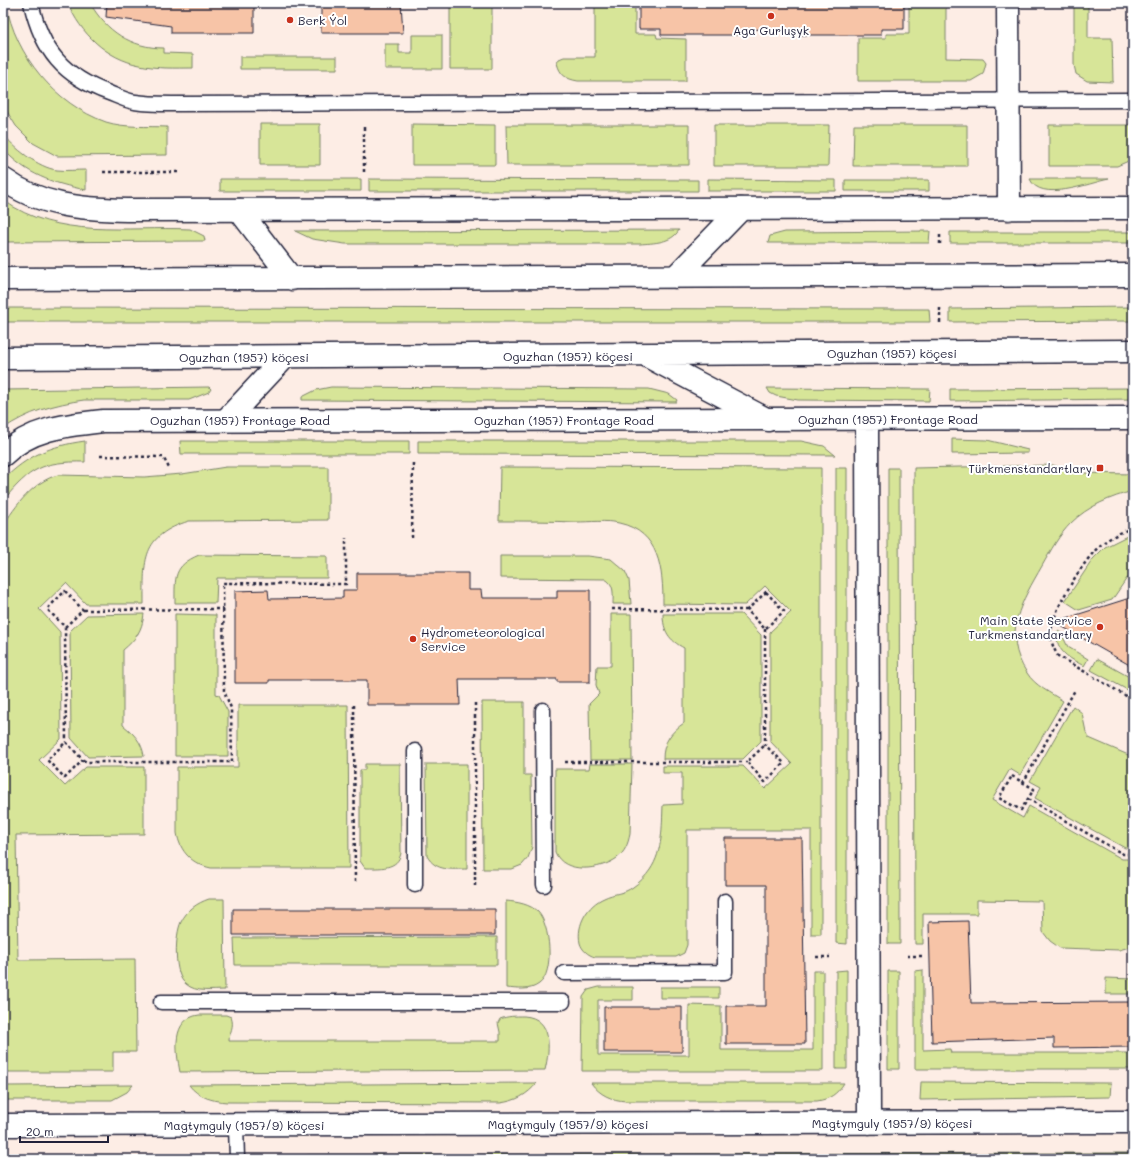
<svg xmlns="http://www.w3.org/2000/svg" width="1136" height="1162" viewBox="0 0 1136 1162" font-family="Mali,sans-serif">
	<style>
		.green { fill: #d7e598; stroke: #7c846a }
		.building { fill: #f7c4a7; stroke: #22223b }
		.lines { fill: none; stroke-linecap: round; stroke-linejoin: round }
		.lane-casing { stroke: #22223b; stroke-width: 17 }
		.street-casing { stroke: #22223b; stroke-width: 25 }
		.secondary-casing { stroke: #22223b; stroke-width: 25 }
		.path { stroke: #22223b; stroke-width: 2.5; stroke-dasharray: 3 3; stroke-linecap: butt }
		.lane { stroke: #fff; stroke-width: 14 }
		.street { stroke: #fff; stroke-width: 22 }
		.secondary { stroke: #fff; stroke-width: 22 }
		.poi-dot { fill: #c8321e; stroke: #fff; stroke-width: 1.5 }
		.labels { text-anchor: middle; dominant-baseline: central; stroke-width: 4; stroke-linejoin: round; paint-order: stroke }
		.poi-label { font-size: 12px; fill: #22223b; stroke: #fff; text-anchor: start }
		.street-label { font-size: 12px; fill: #22223b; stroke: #fff }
	</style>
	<rect width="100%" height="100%" fill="#fdede5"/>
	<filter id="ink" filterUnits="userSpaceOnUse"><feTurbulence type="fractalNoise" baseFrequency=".025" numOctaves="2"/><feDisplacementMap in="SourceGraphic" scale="8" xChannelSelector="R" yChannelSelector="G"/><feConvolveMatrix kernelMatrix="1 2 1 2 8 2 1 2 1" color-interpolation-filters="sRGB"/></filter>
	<g filter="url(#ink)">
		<path class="green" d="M 3,3 L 6,3 C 15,55 55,104 106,122 C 125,128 148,126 167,127 L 167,155 L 57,156 L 33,143 L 16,126 L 3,105 Z
			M 68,3 L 90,3 C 106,31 131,48 164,48 L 164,53 L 193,54 L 193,68 C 175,68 157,69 140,65 C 107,59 80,33 68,3 Z
			M 450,3 L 492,3 L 492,69 L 450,69 Z
			M 595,3 L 635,3 L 635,34 L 656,34 L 657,38 L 686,39 L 686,81 L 578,81 C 566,79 560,75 557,63 L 559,59 L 564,57 L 595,57 Z
			M 909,3 L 946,3 L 946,58 L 983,59 L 986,63 L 983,74 L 971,81 L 858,81 L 858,38 L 886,38 L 886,34 L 909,34 Z
			M 1074,3 L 1088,3 L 1088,38 L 1112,38 L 1113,82 L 1087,81 L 1076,74 L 1074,65 Z
			M 412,35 L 442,35 L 442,69 L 385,69 L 385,44 L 399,44 L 399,53 L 412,53 Z
			M 240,57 L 337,57 L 337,69 L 240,69 Z
			M 260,124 L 320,124 L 320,165 L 260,165 Z
			M 412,124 L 495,125 L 495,165 L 412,165 Z
			M 506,125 L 689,125 L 689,165 L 507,165 Z
			M 714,125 L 829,125 L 828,166 L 714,166 Z
			M 854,125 L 967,125 L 967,166 L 853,166 Z
			M 1049,125 L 1133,125 L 1133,159 L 1117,166 L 1049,166 Z
			M 3,133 C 12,147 39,168 57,170 C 66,171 76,170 86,170 L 86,190 C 52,183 27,175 3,149 Z
			M 220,179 L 361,179 L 361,191 L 220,191 Z
			M 369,179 L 698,180 L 698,191 L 369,191 Z
			M 708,179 L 836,180 L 836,191 L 708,191 Z
			M 1030,179 L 1109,179 C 1089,183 1040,203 1030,179 Z
			M 845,180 L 929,180 L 929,191 L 845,191 Z
			M 3,200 C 58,240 126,226 190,229 L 204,236 L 205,241 L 3,242 Z
			M 679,230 C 672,243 653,243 640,244 L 345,244 L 312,239 L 295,231 Z
			M 930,231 L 929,243 L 768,243 L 770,236 L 785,232 Z
			M 950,232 L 1133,232 L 1133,243 L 950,243 Z
			M 1133,307 L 1133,321 L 950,322 L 950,309 Z
			M 3,308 L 929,309 L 930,322 L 3,322 Z
			M 209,387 L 211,389 L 209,392 L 189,400 L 84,400 C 55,404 27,412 3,429 L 3,390 Z
			M 331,387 L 649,389 L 669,394 L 677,400 L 676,402 L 302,400 L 302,397 L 316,390 Z
			M 767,388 L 930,389 L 929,401 L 798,400 L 776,396 L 770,393 Z
			M 1133,388 L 1133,399 L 950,401 L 950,389 Z
			M 952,439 L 987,440 L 1028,450 L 1028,453 L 952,454 Z
			M 85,441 L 85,462 C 43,461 30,468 3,501 L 3,480 C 28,455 50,446 85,441 Z
			M 180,441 L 409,441 L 409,454 L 181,454 Z
			M 418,441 L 801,441 L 824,446 L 835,455 L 418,454 Z
			M 1053,465 L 1076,473 L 1133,474 L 1133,491 C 1111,497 1088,506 1071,523 C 1059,535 1051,550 1042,566 C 1022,601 1001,634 1027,673 C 1035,686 1051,693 1063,701 L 1020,775 L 1010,769 L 992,800 L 1023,818 L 1029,806 L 1122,859 L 1133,859 L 1133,946 L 1119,950 L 1060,948 L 1050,941 L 1043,932 L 1042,901 L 977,900 L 977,914 L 923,914 L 923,944 L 915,944 L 914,468 Z
			M 226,467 L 328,467 L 328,520 L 189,521 C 141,536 144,560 144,604 L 86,604 L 66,583 L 39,609 L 60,632 L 61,739 L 39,760 L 65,786 L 86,767 L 144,767 L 144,834 L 16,835 L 18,960 L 135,959 L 136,1052 L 113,1052 L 113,1072 L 3,1072 L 3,526 C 15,506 34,481 58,475 L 144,477 L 182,474 Z
			M 500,467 L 821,468 L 821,934 L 811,934 L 811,830 L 687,830 L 687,945 L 684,953 L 676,957 L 595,957 C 588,955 582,950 580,943 C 576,924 588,905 604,898 C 614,893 624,894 633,887 C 639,883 646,876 650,870 C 663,851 662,826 663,805 L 682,804 L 682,773 L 663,773 L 663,766 L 743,766 L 765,789 L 792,764 L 770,741 L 770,632 L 791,612 L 765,586 L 745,605 L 663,604 C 663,570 660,532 619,523 C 606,520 590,522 576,522 C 551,521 525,521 499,521 Z
			M 836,468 L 847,468 L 847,944 L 836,943 Z
			M 888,468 L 899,468 L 900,944 L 888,944 Z
			M 1133,533 L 1133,581 L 1127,578 L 1112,600 L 1079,610 L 1065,601 L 1093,559 L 1105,547 Z
			M 199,555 L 327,556 L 327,578 L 217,578 L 216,603 L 175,603 C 175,577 173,566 199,555 Z
			M 500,556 L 588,556 L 611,559 L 625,571 L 629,580 L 631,604 L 613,604 C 613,595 615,584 605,579 L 500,578 Z
			M 144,614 C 142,631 136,639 123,650 L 123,725 C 134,734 142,742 144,756 L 88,757 L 71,738 L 70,631 L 87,615 Z
			M 175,614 L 216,615 L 216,694 L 219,695 L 228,712 L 228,756 L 175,756 Z
			M 611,614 L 631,614 L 632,760 L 590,760 L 589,704 L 599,694 L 596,685 L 597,666 L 611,666 Z
			M 663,614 L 741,614 L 761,635 L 761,741 L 743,759 L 663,759 C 663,742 671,732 684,723 L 684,648 C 669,640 663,631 663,614 Z
			M 1058,631 L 1061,633 L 1068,647 L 1088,659 L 1084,666 C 1071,659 1060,654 1057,640 C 1056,636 1056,634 1058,631 Z
			M 1097,659 L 1133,679 L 1133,693 L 1091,670 Z
			M 482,702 L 524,702 L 524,775 L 531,775 L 532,847 L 528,858 L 522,865 L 512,869 L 483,869 Z
			M 238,705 L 348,705 L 349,868 L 211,868 C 192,864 180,852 177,833 L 177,767 L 238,767 Z
			M 1073,706 L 1082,713 L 1086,732 L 1089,738 L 1133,757 L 1133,848 L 1125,848 L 1035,798 L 1041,787 L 1030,781 Z
			M 365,764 L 400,764 L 401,853 C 398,870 379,868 365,868 L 360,861 L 360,770 L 365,770 Z
			M 426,764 L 467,764 L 467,869 C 452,869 436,872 427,856 Z
			M 590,764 L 632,764 L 630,834 C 628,844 625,852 617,858 C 601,870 564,875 555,852 L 555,769 L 589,769 Z
			M 209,899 L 224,899 L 225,990 C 212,990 196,993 186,984 C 173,975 175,935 181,922 C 187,910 197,903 209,899 Z
			M 506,901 C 517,902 530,904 538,912 C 550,924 555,973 539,984 C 530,991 518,989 506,988 Z
			M 497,937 L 497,965 L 235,965 L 234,938 Z
			M 847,970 L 847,1069 L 836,1069 L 836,971 Z
			M 923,970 L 923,1050 L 950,1049 L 951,1053 L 1133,1053 L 1133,1069 L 915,1069 L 915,971 Z
			M 813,971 L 823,971 L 823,1071 L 582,1071 L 583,997 L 588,990 L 599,987 L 633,987 L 633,1000 L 598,1000 L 598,1055 L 689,1055 L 689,1005 L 721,1006 L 721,1050 L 813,1050 Z
			M 888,971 L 899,971 L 899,1069 L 888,1069 Z
			M 1106,978 L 1133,979 L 1133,994 L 1106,994 Z
			M 660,987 L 719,987 L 719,998 L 660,998 Z
			M 199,1015 L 226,1015 L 231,1017 C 235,1027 229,1032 229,1041 L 500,1041 L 500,1032 L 498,1023 L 500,1019 C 508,1016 515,1016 524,1016 C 553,1018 550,1049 545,1070 L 180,1072 C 176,1051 171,1019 199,1015 Z
			M 921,1082 L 1111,1083 L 1110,1097 L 920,1100 Z
			M 537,1083 C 527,1095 516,1101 500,1103 L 227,1102 C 212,1101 198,1097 189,1085 Z
			M 591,1083 L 844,1083 C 837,1094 830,1099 817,1101 L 626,1101 C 611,1100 600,1095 591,1083 Z
			M 3,1085 L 7,1086 L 133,1085 L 127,1092 L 112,1100 L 3,1100 Z
			M 1133,1153 L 1133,1159 L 286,1159 L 309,1155 Z
			M 3,1158 L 6,1158 L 194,1159 L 3,1159 Z"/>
		<path class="building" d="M 107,3 L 254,3 L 254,33 L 171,33 L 171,26 L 106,17 Z
			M 321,3 L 401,3 L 403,33 L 321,33 Z
			M 639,3 L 904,3 L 904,29 L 881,29 L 881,35 L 799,35 L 799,30 L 743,29 L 743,35 L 661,35 L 661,29 L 639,29 Z
			M 357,573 L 468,573 L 468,590 L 481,590 L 482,598 L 557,598 L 557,590 L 590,590 L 590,682 L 557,682 L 557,679 L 459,679 L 460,705 L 367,705 L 367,680 L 269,680 L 269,683 L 235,683 L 235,591 L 268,590 L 269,599 L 343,598 L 343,590 L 357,590 Z
			M 1133,597 L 1133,667 L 1054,622 Z
			M 725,838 L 802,838 L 805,1044 L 726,1044 L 726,1006 L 766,1006 L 766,885 L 725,885 Z
			M 233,909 L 495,909 L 495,935 L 233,935 Z
			M 968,921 L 971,1003 L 1131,1002 L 1132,1047 L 1054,1048 L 1054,1038 L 932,1042 L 929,922 Z
			M 604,1007 L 682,1007 L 682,1052 L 604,1052 Z"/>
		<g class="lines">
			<g class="lane-casing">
				<path id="lane" d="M 31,3 C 42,51 63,76 109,93 C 117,96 127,101 135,102 C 147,104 160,104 172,104 L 1133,100
					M 543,710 L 544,885
					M 415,751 L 415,885
					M 564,973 L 725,972 L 725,901
					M 161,1002 L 563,1002
					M 236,1125 L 237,1159"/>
			</g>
			<g class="street-casing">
				<path id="street" d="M 1008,3 L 1009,209
					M 3,179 C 40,206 82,209 127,210 L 1133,208
					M 867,420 L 869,1123
					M 3,455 C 31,428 67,425 103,421 L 1133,418
					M 3,1125 L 1133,1122"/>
			</g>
			<g class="secondary-casing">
				<path id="secondary" d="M 239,210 L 292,279
					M 675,277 L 741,209
					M 3,279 L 1133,275
					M 649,357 L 768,420
					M 3,358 L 1133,351
					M 226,420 L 285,357"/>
			</g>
			<path class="path" d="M 103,172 L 179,172
				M 364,172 L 364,125
				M 940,235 L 940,244
				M 940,308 L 940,326
				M 100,456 L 163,457 L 169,468
				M 1133,528 C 1123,531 1111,537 1103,543 C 1085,557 1050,613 1051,635 C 1051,643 1054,649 1058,656 L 1133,700
				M 412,538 L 413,461
				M 766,592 L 784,611 L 765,629 L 747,610 Z
				M 612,609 L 747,610
				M 83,610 L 224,609
				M 65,627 L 83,610 L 65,591 L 47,609 L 65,627 L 66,742
				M 765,629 L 765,745 L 784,763 L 765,782 L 747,762 L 765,745
				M 475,703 L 475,886
				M 354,705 L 355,885
				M 66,742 L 83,760 L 65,778 L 47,760 Z
				M 83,760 L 87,762 L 232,762 L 231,708 L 224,691 L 223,583 L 346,584 L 346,538
				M 565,762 L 747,762
				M 1012,776 L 1034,789 L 1021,810 L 999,798 Z
				M 1023,783 L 1075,690
				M 1028,799 L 1123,854 L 1133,854
				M 907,956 L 922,956
				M 816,957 L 830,957"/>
			<use href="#lane" class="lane"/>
			<use href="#street" class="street"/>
			<use href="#secondary" class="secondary"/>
		</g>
	</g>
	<g class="poi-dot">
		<circle cx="771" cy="16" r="4"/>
		<circle cx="290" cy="20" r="4"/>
		<rect x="1096" y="464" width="8" height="8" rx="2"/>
		<circle cx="1100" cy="627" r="4"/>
		<circle cx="413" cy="639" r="4"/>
	</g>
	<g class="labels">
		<g class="poi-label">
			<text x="298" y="20">Berk Ýol</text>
			<text x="771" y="30" text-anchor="middle">Aga Gurluşyk</text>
			<text x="1092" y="468" text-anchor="end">Türkmenstandartlary</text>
			<text x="1092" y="620" text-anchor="end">Main State Service<tspan x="1092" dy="14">Turkmenstandartlary</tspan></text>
			<text x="421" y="632">Hydrometeorological<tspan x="421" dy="14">Service</tspan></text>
		</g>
		<g class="street-label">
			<text x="892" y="353">Oguzhan (1957) köçesi</text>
			<text x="568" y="356">Oguzhan (1957) köçesi</text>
			<text x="244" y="357">Oguzhan (1957) köçesi</text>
			<text x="888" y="419">Oguzhan (1957) Frontage Road</text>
			<text x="240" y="420">Oguzhan (1957) Frontage Road</text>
			<text x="564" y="420">Oguzhan (1957) Frontage Road</text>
			<text x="892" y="1123">Magtymguly (1957/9) köçesi</text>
			<text x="568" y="1124">Magtymguly (1957/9) köçesi</text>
			<text x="244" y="1125">Magtymguly (1957/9) köçesi</text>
		</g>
	</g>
	<rect width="1136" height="1162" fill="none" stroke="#fff" stroke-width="16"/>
	<rect x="8" y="8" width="1120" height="1146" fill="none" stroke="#22223b" stroke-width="1.5" filter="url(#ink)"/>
	<path d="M20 1136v6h88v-6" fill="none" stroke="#22223b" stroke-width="2"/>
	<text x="26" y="1136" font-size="12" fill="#22223b" stroke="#ffffff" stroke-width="3" paint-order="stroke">20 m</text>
</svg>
